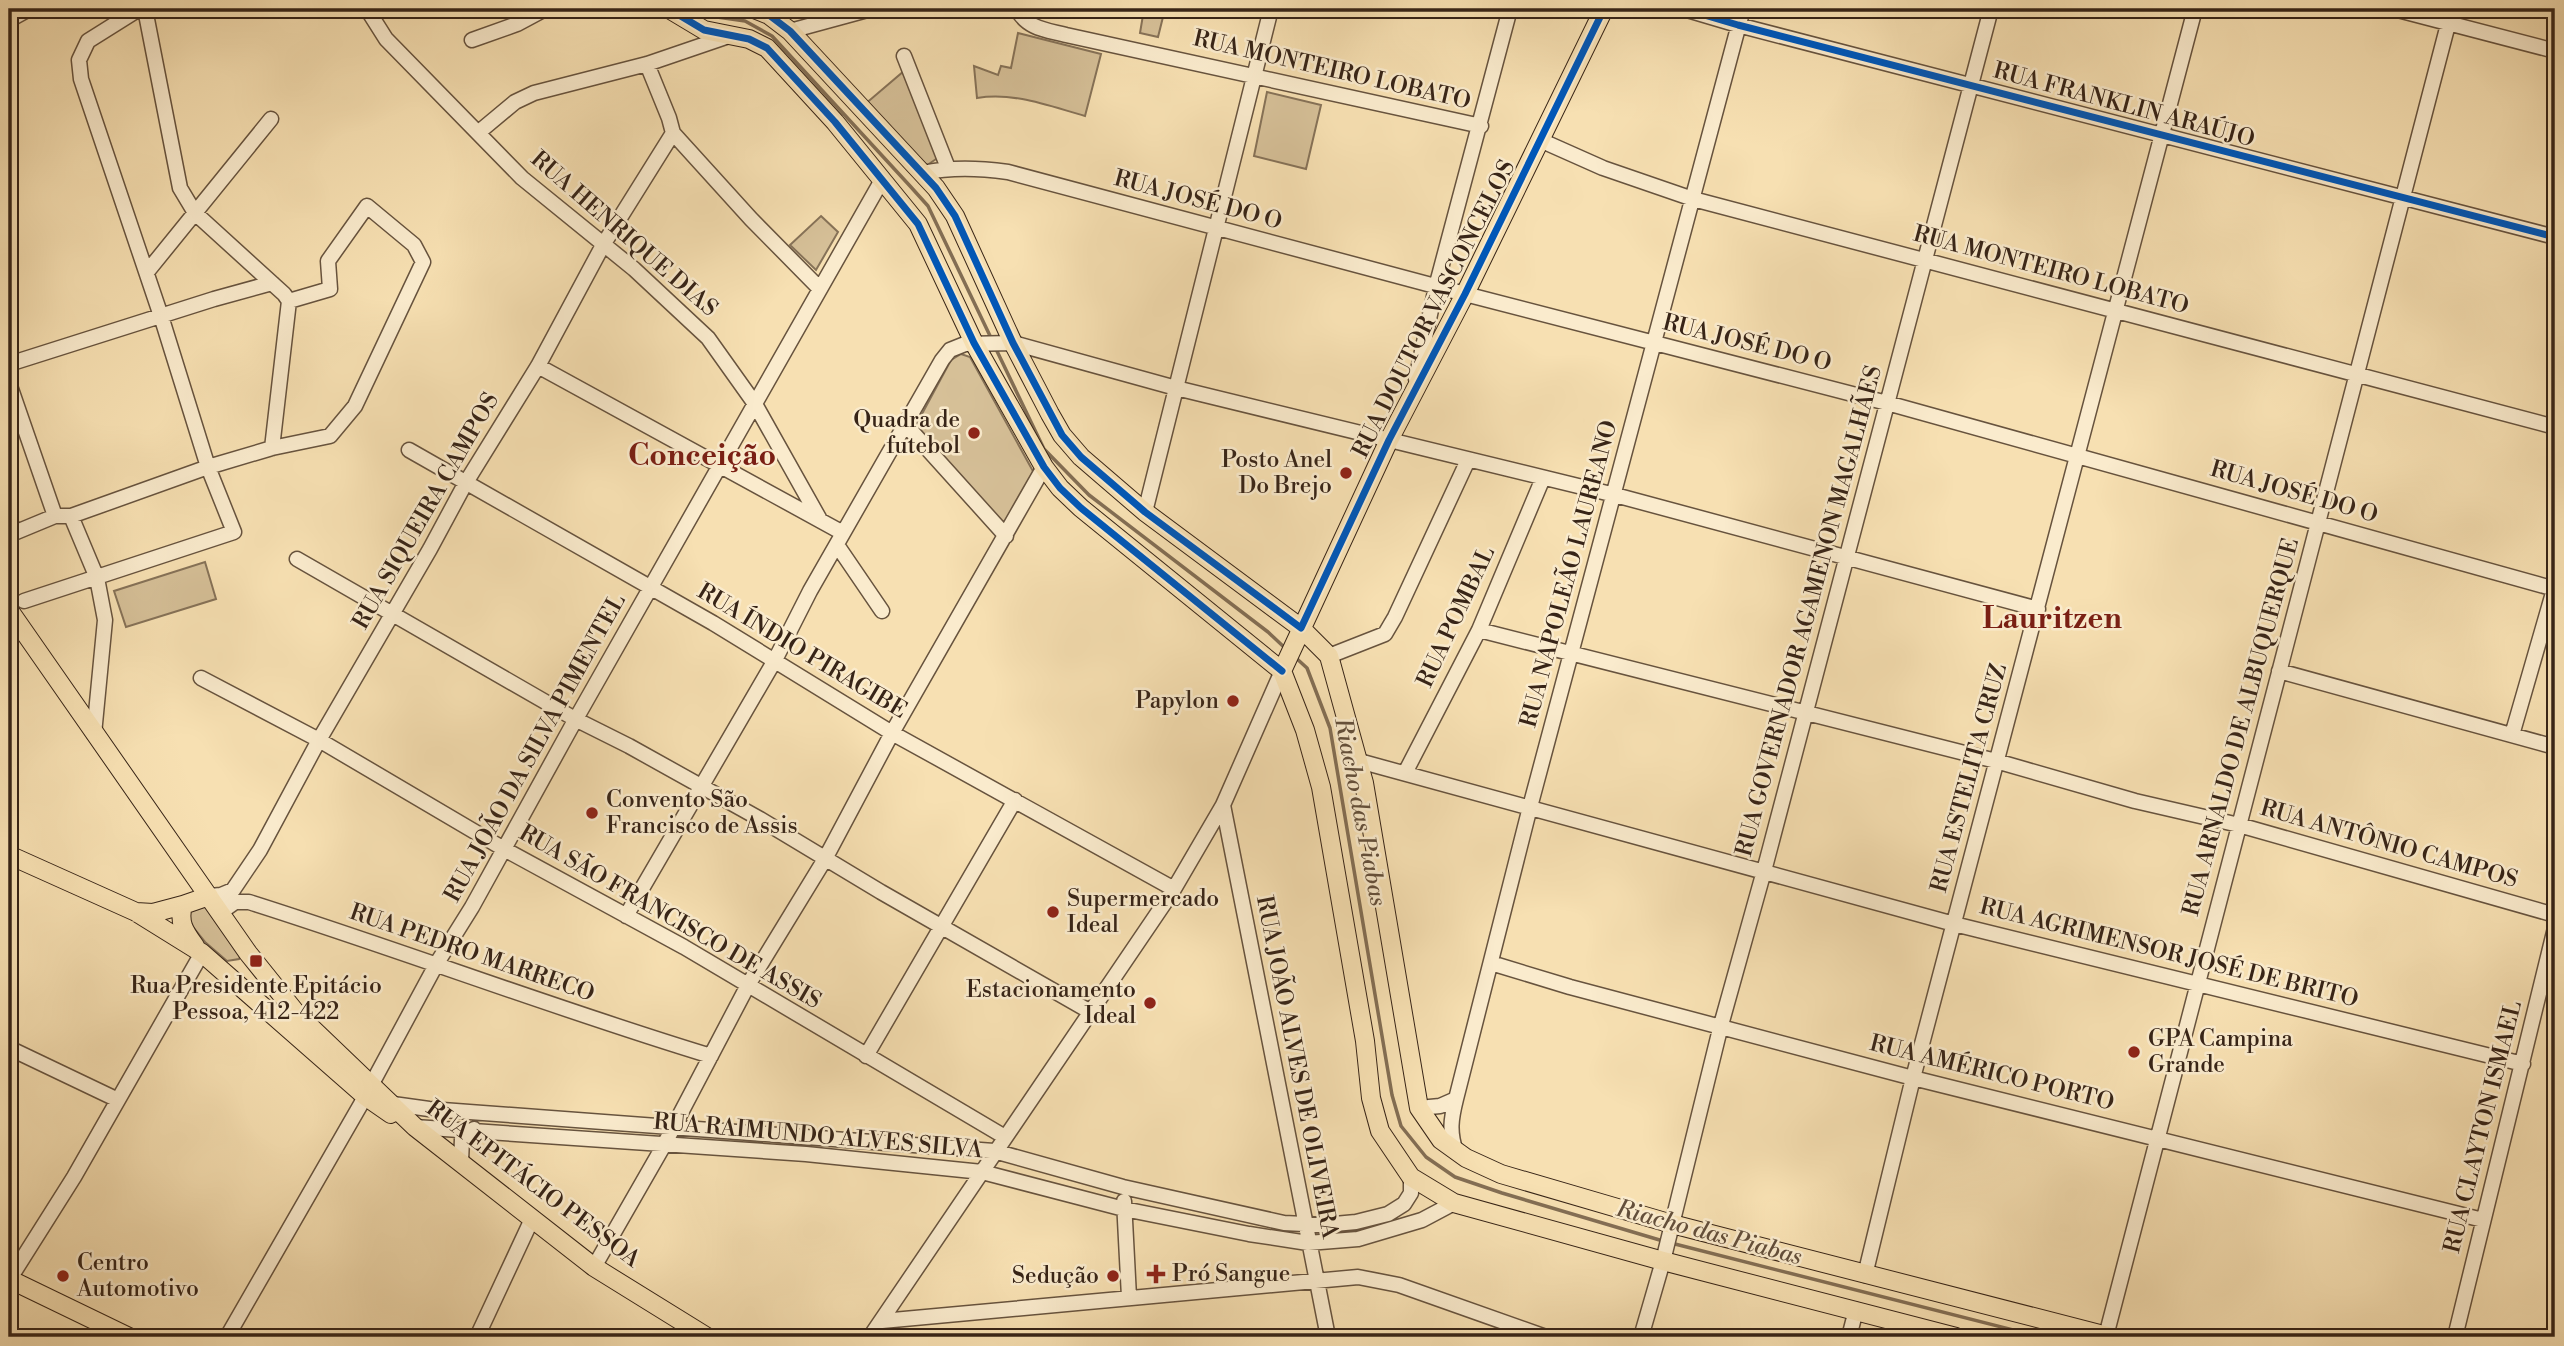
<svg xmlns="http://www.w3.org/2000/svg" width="2564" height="1346" viewBox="0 0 2564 1346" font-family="'Libre Bodoni',serif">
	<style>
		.green { fill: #d6c098; stroke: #867258; stroke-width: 2 }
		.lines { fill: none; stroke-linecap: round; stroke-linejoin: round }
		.stream { stroke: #836e54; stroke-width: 3.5 }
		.minor-casing { stroke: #67533e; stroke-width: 17 }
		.major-casing { stroke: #372417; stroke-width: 20 }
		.minor { stroke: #faebcd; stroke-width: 14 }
		.major { stroke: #f7e0b2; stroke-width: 18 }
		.cycleway-casing { stroke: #faebcd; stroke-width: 11 }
		.cycleway { stroke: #0057b8; stroke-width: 7 }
		.poi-dot { fill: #8f2418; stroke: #faebcd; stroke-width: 2.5 }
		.labels { text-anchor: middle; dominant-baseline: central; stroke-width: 5; stroke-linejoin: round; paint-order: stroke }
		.street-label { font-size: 23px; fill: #372417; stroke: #faebcd }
		.poi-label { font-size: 23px; fill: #372417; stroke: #faebcd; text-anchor: end }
		.water-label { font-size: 24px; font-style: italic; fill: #634f3b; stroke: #faebcd }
		.district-label { font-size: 30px; font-weight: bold; fill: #7a1f14; stroke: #faebcd }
	</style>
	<rect width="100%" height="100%" fill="#f7e0b2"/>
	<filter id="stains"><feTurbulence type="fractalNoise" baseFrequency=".00286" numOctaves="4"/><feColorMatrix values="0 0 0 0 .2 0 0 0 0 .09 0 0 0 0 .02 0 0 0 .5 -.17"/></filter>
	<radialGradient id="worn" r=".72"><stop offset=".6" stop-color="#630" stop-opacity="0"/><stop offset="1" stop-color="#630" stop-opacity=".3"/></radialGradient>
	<path class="green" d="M 1144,9 L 1165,9 L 1158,37 L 1140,33 Z
		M 1018,33 L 1101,54 L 1085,116 C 1049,106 1015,92 977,98 L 974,66 L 998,75 L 1001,66 L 1011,68 Z
		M 904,71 L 939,157 L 923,168 L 864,105 Z
		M 1267,92 L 1321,105 L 1306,169 L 1254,156 Z
		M 821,216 L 838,232 L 816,270 L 790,245 Z
		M 961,354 L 970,357 L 1034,473 L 1004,525 L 916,425 L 951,360 Z
		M 205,562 L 216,599 L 126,627 L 114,591 Z
		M 202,905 L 210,909 L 241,954 L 239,959 L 227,961 L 205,942 L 188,921 L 188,910 Z"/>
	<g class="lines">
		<path class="stream" d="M 690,9 L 717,17 L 745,21 L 772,36 L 910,186 L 928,206 L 992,340
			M 995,347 L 1044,449 L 1089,495 L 1268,632 L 1285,648
			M 1296,658 L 1307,668 L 1330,728 L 1392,1095 L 1401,1126 L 1426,1157 L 1455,1177 L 1502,1193 L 1663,1241
			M 1671,1243 L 2041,1337"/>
		<g class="minor-casing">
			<path id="minor" d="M 145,9 L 180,188 L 195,213 L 284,294 L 289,301 L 272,448
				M 367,9 L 386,39 L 522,178 L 634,269 L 708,338 L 755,404 L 819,518
				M 1017,9 C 1027,29 1047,30 1066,35 L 1481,126
				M 1684,9 L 1738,25 L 2555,237
				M 2394,9 L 2555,51
				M 9,20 L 29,9
				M 790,31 L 871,9
				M 472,40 L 517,24 L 545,9
				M 904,56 L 948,168
				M 647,64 L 669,118 L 673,133 L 751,219 L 820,289
				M 479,132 L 515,102 L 534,93 L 647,64 L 729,36
				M 1540,140 L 1603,168 L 1693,199 L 2555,427
				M 922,173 C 952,167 978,168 1008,172 L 1465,294 L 1887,403 L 2555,589
				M 147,272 L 271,119
				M 9,364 L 214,299 L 272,283
				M 538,366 L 843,533
				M 1416,379 L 1436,287 L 1510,9
				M 9,383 L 55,516
				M 905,424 L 1006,536
				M 409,450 L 713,623 L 892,733 L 1174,889
				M 1145,512 L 1271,9
				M 71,516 L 97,578 L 105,620 L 94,734
				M 9,517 L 14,533 L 55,516 L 71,516 L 208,467 L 272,448 L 330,436 L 355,406 L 423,262 L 414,245 L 367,206 L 328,261 L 330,289 L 289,301
				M 837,545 L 882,611
				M 297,559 L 575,719 L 629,746 L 760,819 L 881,892 L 1089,1011
				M 24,601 L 234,532 L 208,467 L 161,316 L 81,79 L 79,60 L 88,41 L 139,9
				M 1479,630 L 1996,761 L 2135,801 L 2239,825 L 2555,915
				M 1329,656 L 1385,634 L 1395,617 L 1468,460
				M 2279,671 L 2555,747
				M 201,678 L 319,740 L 504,849 L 684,947 L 1005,1137
				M 2512,735 L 2555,586
				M 1359,761 L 1954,924 L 2523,1064
				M 1405,773 L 1479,630 L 1543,478
				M 1223,805 L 1328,1337
				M 209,896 L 221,895 L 233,890 L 260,850 L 319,740 L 430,549 L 465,484 L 538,366 L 603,245 L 673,133
				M 221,912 L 235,902 L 249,902 C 404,951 556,1009 711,1056
				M 626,916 L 775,660 L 810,591 L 942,360 L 950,350 L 965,344 L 1013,343 L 1176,388 L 1615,495 L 2038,609
				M 1491,963 L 1570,987 L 1913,1078 L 2483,1220
				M 9,1048 L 118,1100
				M 866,1056 L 1015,800
				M 393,1104 L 429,1109 L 994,1151 L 1123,1187 L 1284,1223 L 1324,1225 L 1356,1222 L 1388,1214 L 1404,1204 L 1411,1193 L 1411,1177
				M 1419,1108 L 1440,1106 L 1456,1099
				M 415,1127 L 806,1154 L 982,1172 L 1124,1209 L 1249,1234 L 1308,1243 L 1358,1239 L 1422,1220 L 1454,1203
				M 1456,1152 C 1449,1132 1451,1119 1456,1099 L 1530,807 L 1743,9
				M 461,1161 L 462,1139 L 474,1129
				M 1124,1201 L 1129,1297
				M 594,1267 L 664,1145 L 748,985 L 825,859 L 892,733 L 1044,467
				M 1865,1275 L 1913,1078 L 2195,9
				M 9,1280 L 74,1177 L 202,953
				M 882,1321 L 1358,1277 L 1399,1285 L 1546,1337
				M 2106,1336 L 2452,9
				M 227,1337 L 361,1104 L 437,963 L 472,907 L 573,724 L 882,180
				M 477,1337 L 532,1219
				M 870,1337 L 1174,889 L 1223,805 L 1282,671
				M 1641,1337 L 1663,1261 L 1721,1025 L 1764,871 L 1991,9
				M 1849,1337 L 1856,1310
				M 2455,1337 L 2555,928"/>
		</g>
		<g class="major-casing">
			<path id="major" d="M 669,9 L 704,30 L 749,39 L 767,48 L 835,122 L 918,224 L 974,343 L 1044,467 L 1060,488 L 1081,508 L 1282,671 L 1305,730 L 1321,787 L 1365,1041 L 1371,1098 L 1380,1131 L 1411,1177 L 1454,1203 L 1663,1261 L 1956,1337
				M 754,9 L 769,15 L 790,31 L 936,188 L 955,216 L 1013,343 L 1050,414 L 1062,435 L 1081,457 L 1145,512 L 1301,628 L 1329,656 L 1364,783 L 1419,1108 L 1441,1140 L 1466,1158 L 1501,1174 L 1672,1224 L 2111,1337
				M 9,610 L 248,953 L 297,1014 L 415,1127 L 594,1267 L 707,1337
				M 1282,671 L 1389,440 L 1465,294 L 1604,9
				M 9,855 L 136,912 L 202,953 L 365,1096 L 391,1114
				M 136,912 L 153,913 L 183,905
				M 195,946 C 185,932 178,923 183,905 L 209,896
				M 9,1279 L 129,1337"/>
		</g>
		<use href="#minor" class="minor"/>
		<use href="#major" class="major"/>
		<g class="cycleway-casing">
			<path id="cycleway" d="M 669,9 L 704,30 L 749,39 L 767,48 L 835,122 L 918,224 L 974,343 L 1044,467 L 1060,488 L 1081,508 L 1282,671
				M 754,9 L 769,15 L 790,31 L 936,188 L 955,216 L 1013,343 L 1062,435 L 1081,457 L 1145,512 L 1301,628 L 1389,440 L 1465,294 L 1604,9
				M 1684,9 L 1738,25 L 2555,237"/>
		</g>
		<use href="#cycleway" class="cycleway"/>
	</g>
	<g class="poi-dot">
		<circle cx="974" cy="433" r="7"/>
		<circle cx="1346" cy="473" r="7"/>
		<circle cx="1233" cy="701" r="7"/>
		<circle cx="592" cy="813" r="7"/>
		<circle cx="1053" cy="912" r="7"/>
		<rect x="249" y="954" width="14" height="14" rx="3.5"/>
		<circle cx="1150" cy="1003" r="7"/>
		<circle cx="2134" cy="1052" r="7"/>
		<path d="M1152.5 1263.5h7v7h7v7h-7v7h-7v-7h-7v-7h7z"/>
		<circle cx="63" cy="1276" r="7"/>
		<circle cx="1113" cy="1276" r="7"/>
	</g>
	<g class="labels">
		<g class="street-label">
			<text transform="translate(1332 70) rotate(13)">RUA MONTEIRO LOBATO</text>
			<text transform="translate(2124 105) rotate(15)">RUA FRANKLIN ARAÚJO</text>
			<text transform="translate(1198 200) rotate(15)">RUA JOSÉ DO O</text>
			<text transform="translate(624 234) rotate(41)">RUA HENRIQUE DIAS</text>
			<text transform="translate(2051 270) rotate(15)">RUA MONTEIRO LOBATO</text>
			<text transform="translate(1434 309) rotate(-63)">RUA DOUTOR VASCONCELOS</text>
			<text transform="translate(1747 343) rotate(14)">RUA JOSÉ DO O</text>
			<text transform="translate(2294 492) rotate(16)">RUA JOSÉ DO O</text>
			<text transform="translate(426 511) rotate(-60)">RUA SIQUEIRA CAMPOS</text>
			<text transform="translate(1569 574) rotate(-75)">RUA NAPOLEÃO LAUREANO</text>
			<text transform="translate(1809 611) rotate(-75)">RUA GOVERNADOR AGAMENON MAGALHÃES</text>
			<text transform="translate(1456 617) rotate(-65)">RUA POMBAL</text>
			<text transform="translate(802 651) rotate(31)">RUA ÍNDIO PIRAGIBE</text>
			<text transform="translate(2241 727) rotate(-75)">RUA ARNALDO DE ALBUQUERQUE</text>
			<text transform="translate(535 748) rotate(-61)">RUA JOÃO DA SILVA PIMENTEL</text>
			<text transform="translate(1969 778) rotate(-75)">RUA ESTELITA CRUZ</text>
			<text transform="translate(2389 844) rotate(16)">RUA ANTÔNIO CAMPOS</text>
			<text transform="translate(670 917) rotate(30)">RUA SÃO FRANCISCO DE ASSIS</text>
			<text transform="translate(472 953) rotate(19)">RUA PEDRO MARRECO</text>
			<text transform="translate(2169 953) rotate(14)">RUA AGRIMENSOR JOSÉ DE BRITO</text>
			<text transform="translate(1297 1067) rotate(79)">RUA JOÃO ALVES DE OLIVEIRA</text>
			<text transform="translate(1992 1073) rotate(14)">RUA AMÉRICO PORTO</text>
			<text transform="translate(2483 1127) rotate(-76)">RUA CLAYTON ISMAEL</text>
			<text transform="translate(818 1136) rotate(5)">RUA RAIMUNDO ALVES SILVA</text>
			<text transform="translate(533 1184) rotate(37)">RUA EPITÁCIO PESSOA</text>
		</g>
		<g class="poi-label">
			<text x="960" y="420">Quadra de<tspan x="960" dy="26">futebol</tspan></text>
			<text x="1332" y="460">Posto Anel<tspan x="1332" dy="26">Do Brejo</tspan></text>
			<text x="1219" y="701">Papylon</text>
			<text x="606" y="800" text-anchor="start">Convento São<tspan x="606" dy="26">Francisco de Assis</tspan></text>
			<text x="1067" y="899" text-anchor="start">Supermercado<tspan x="1067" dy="26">Ideal</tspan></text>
			<text x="256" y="986" text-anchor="middle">Rua Presidente Epitácio<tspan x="256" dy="26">Pessoa, 412-422</tspan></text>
			<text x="1136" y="990">Estacionamento<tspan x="1136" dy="26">Ideal</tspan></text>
			<text x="2148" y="1039" text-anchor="start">GPA Campina<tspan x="2148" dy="26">Grande</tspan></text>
			<text x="77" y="1263" text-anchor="start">Centro<tspan x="77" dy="26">Automotivo</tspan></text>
			<text x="1172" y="1274" text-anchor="start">Pró Sangue</text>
			<text x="1099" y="1276">Sedução</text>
		</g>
		<g class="water-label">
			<text transform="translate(1360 812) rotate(79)">Riacho das Piabas</text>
			<text transform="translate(1709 1233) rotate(15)">Riacho das Piabas</text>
		</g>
		<g class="district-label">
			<text x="702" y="456">Conceição</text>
			<text x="2052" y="619">Lauritzen</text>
		</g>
	</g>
	<rect width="2564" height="1346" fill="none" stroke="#f7e0b2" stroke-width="35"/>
	<rect x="10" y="10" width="2543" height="1325" fill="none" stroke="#372417" stroke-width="3.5"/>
	<rect x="18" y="18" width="2529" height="1311" fill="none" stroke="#372417" stroke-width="2"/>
	<rect width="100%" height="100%" filter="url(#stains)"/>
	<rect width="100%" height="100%" fill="url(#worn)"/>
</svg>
